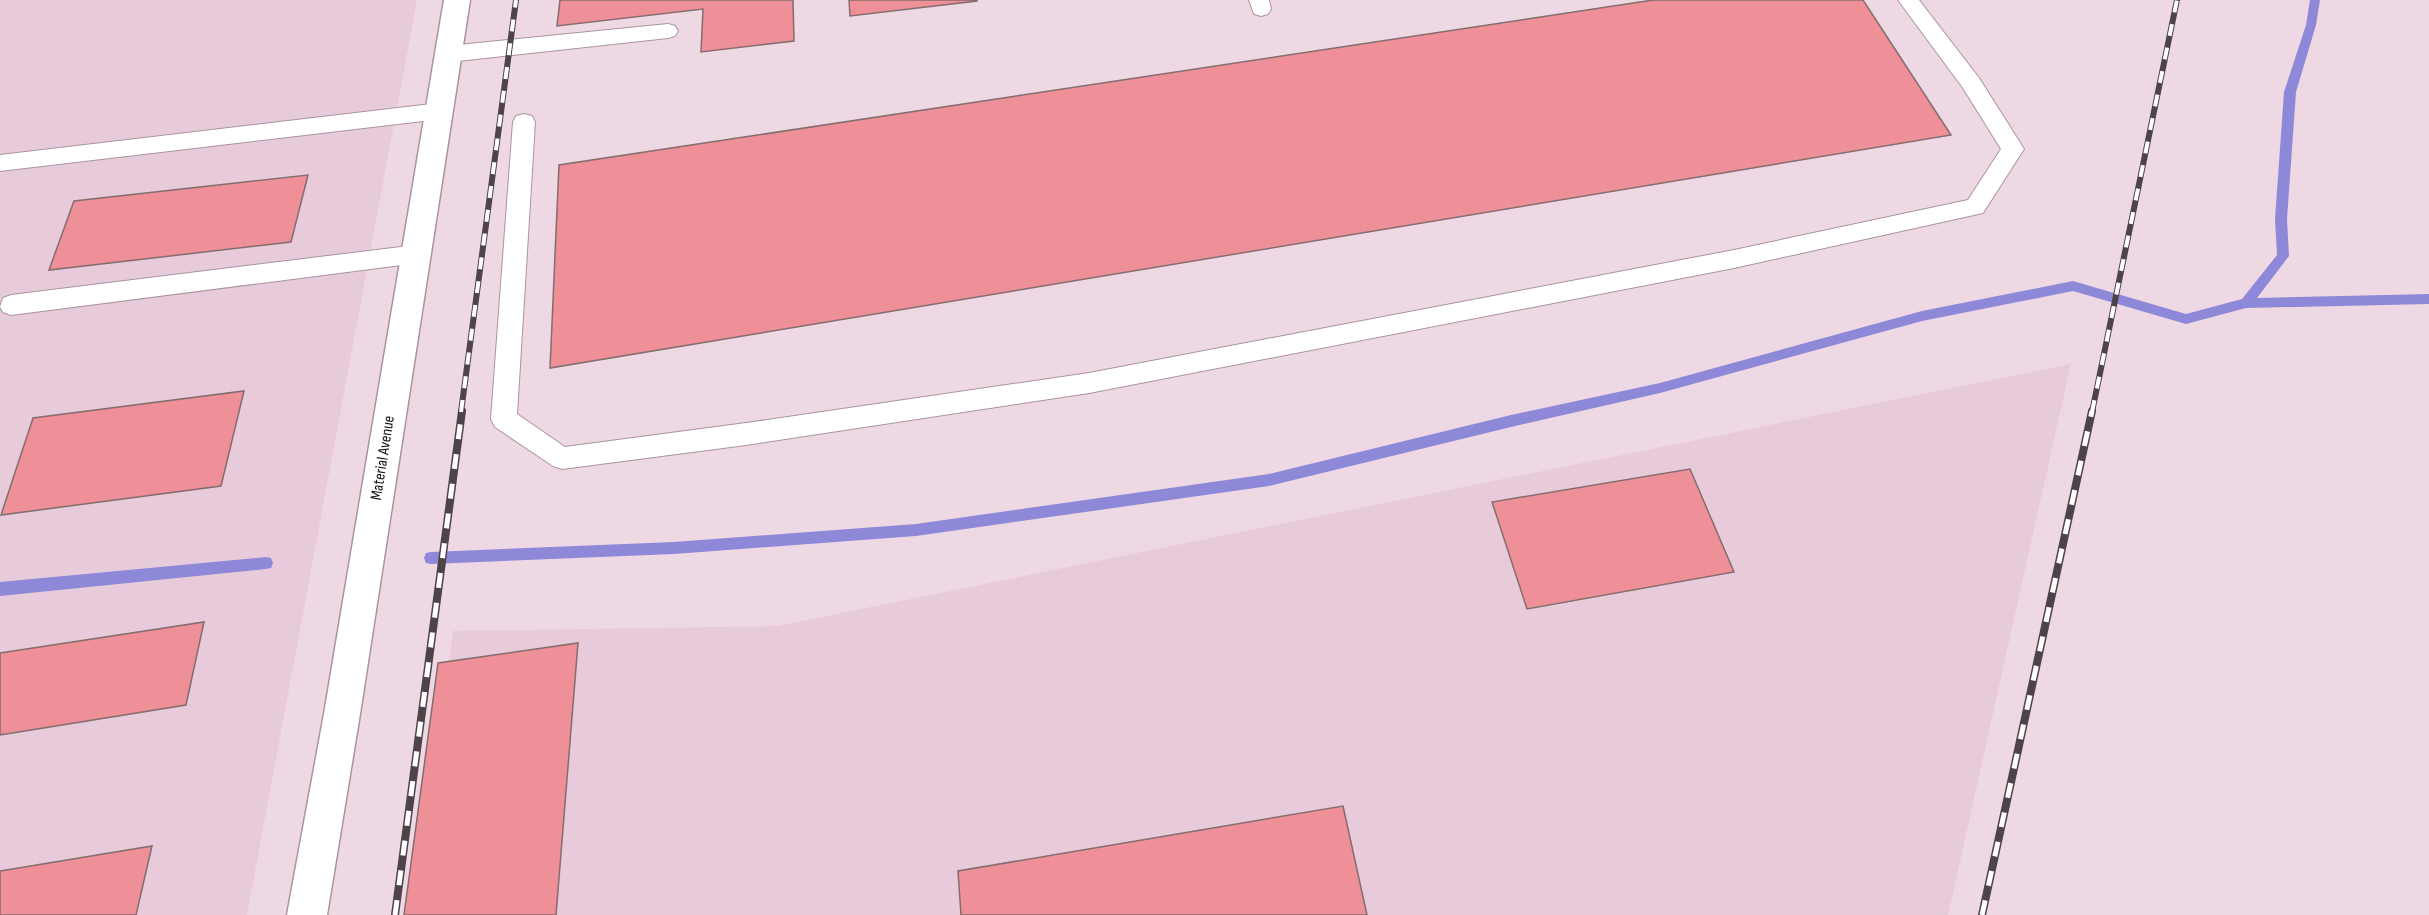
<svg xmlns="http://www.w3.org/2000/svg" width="2429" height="915" viewBox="0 0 2429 915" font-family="'Sofia Sans Condensed',sans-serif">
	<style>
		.built { fill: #e8cbda }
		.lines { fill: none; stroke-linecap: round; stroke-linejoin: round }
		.stream { fill: #8e88d9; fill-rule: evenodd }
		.building { fill: #ef8f97; stroke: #836d6e; stroke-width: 1.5 }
		.service-casing { stroke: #a9949f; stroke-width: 2 }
		.minor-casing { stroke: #a9949f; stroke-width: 3 }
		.service { fill: #fff; fill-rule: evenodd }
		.minor { fill: #fff; fill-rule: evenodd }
		.rail-far1-casing { stroke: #4e4348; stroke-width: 6 }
		.rail-casing { stroke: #4e4348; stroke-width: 8 }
		.rail-far1 { stroke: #fff; stroke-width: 4; stroke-dasharray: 12; stroke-linecap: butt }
		.rail { stroke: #fff; stroke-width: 5; stroke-dasharray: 15; stroke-linecap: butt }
		.labels { text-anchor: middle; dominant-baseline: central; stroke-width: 4.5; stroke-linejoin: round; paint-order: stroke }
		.street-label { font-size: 16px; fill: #160f12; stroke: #fff }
	</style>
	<rect width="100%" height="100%" fill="#eed8e3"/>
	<path class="built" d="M 0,0 L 417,0 L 247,915 L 0,915 Z
		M 2071,364 L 1948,915 L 418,915 L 453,631 L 777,626 Z"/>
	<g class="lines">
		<path class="stream" d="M 2310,0 L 2320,0 L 2316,25 L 2296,92 L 2287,219 L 2289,256 L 2257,298 L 2429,294 L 2429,304 L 2246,308 L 2186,324 L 2073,291 L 1922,321 L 1660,393 L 1511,427 L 1269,486 L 916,536 L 674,554 L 431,564 L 426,563 L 424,558 L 426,553 L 431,552 L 674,542 L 916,524 L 1269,474 L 1511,415 L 1660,383 L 1922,311 L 2073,281 L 2186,314 L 2242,299 L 2277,255 L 2275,219 L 2284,92 L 2306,25 Z
			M 266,557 L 271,558 L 273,563 L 271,568 L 266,569 L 0,596 L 0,582 Z"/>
	</g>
	<path class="building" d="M 560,0 L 793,0 L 794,41 L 701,52 L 703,9 L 557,26 Z
		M 849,0 L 977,0 L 977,1 L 850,16 Z
		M 1653,0 L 1863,0 L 1951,135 L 550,368 L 559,165 Z
		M 308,175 L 291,242 L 49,270 L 74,201 Z
		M 244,391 L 221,486 L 1,515 L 33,418 Z
		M 1690,469 L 1734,572 L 1527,609 L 1492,502 Z
		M 204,622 L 186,705 L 0,735 L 0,653 Z
		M 578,643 L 556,915 L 404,915 L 438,663 Z
		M 1343,806 L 1367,915 L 961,915 L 958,871 Z
		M 152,846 L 136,915 L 0,915 L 0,871 Z"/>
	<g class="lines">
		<g class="service-casing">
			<path id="service" d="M 1249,0 L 1269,0 L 1271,9 L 1268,14 L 1261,16 L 1254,14 Z
				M 1898,0 L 1919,0 L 1979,78 L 2024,149 L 1983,213 L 1734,268 L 1089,393 L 746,445 L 562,469 L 553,466 L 495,427 L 491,419 L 513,122 L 516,116 L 524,114 L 532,116 L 535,122 L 517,414 L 565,447 L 746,423 L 1089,373 L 1734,250 L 1968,200 L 2001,149 L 1963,88 Z
				M 668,24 L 675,26 L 678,31 L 675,36 L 668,38 L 449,62 L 442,59 L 438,54 L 442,49 L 449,46 Z
				M 440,103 L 448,105 L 451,111 L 448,117 L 440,119 L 0,171 L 0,155 Z
				M 417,245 L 425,248 L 429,254 L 425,260 L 417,263 L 11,315 L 3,312 L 0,307 L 3,298 L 11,295 Z"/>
		</g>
		<g class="minor-casing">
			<path id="minor" d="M 444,0 L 470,0 L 360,714 L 327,915 L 287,915 L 324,714 Z"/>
		</g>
		<use href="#service" class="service"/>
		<use href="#minor" class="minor"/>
		<g class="rail-far1-casing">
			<path id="rail-far1" d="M 461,412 L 516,0
				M 2092,412 L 2177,0"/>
		</g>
		<g class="rail-casing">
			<path id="rail" d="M 395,915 L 462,411
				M 1982,915 L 2092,411"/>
		</g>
		<use href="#rail-far1" class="rail-far1"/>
		<use href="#rail" class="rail"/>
	</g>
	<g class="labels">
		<g class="street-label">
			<text transform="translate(383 458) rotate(-81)">Material Avenue</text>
		</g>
	</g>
</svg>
